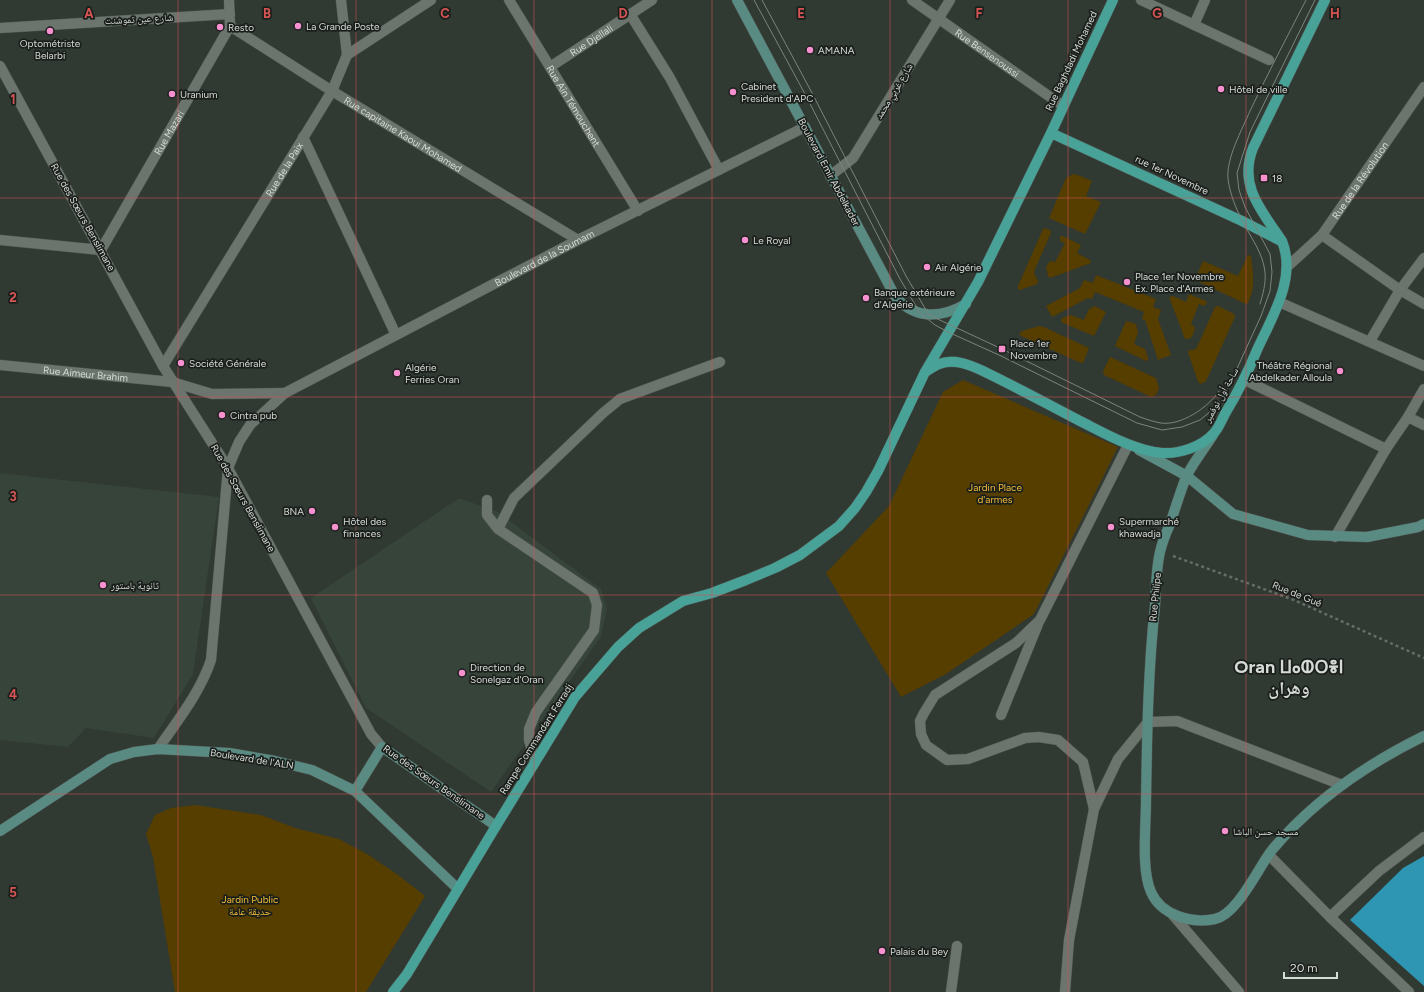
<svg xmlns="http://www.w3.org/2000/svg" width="1424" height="992" viewBox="0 0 1424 992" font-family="Figtree,'Noto Naskh Arabic','Noto Sans Tifinagh',sans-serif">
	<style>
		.built { fill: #36443a }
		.green { fill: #563e00 }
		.water { fill: #2e95b2 }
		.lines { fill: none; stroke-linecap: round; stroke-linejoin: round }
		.lane-casing { stroke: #4d544f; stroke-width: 11 }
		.street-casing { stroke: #4d544f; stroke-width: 11 }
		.secondary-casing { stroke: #4d544f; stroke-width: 11 }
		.primary-casing { stroke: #4d544f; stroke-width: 11 }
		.path { stroke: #656d67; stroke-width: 2.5; stroke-dasharray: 3 3; stroke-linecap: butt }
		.lane { stroke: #6b746d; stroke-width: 10 }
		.street { stroke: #6b746d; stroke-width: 10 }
		.secondary { stroke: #5a8b83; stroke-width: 10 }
		.primary { stroke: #48a298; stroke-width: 10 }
		.tram { stroke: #7c847e; stroke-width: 1 }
		.grid { fill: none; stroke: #d65554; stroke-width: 1; stroke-opacity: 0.55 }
		.poi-dot { fill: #f690cf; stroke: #1b1f1c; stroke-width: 1.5 }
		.labels { text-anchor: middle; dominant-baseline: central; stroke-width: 3.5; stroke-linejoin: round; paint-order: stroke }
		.street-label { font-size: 10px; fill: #d6dbd7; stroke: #1b1f1c }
		.poi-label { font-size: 10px; fill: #d6dbd7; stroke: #1b1f1c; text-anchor: start }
		.park-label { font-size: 10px; fill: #f5be35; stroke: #1b1f1c }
		.town-label { font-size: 18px; font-weight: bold; fill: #d6dbd7; stroke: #1b1f1c }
		.grid-label { font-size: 13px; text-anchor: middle; font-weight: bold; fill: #d65554; stroke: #1b1f1c; stroke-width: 3.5; stroke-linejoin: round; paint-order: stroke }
	</style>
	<rect width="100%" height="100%" fill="#303932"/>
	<path class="built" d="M 0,473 L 219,497 L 193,674 L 154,738 L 86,728 L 68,747 L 0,740 Z
		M 459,498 L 498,512 L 601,589 L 607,609 L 601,637 L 491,792 L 366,708 L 311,598 Z"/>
	<path class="green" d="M 1073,174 L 1078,175 L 1092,181 L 1086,196 L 1101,202 L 1085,234 L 1049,218 L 1066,178 Z
		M 1045,228 L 1051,231 L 1051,233 L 1035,269 L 1034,273 L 1038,281 L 1037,284 L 1020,290 L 1018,289 L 1018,286 L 1043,229 Z
		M 1060,236 L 1063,236 L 1081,245 L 1077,253 L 1090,260 L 1091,263 L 1050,278 L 1048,276 L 1046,267 L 1050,261 L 1055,262 L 1065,243 L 1060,241 Z
		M 1248,255 L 1251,256 C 1253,274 1256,286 1248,303 L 1246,304 L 1195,280 L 1203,261 L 1238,276 Z
		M 1096,275 L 1156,299 L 1153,307 L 1161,310 L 1158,319 L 1171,355 L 1158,360 L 1145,320 L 1142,319 L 1144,312 L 1095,292 L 1092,299 L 1088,298 L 1052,317 L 1046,306 L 1080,288 L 1084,280 L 1093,283 Z
		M 1189,294 L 1206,301 L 1207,303 L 1204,306 L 1199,304 L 1191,324 L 1194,326 L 1195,329 L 1192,337 L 1188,339 L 1185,339 L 1169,297 L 1173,296 L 1186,302 Z
		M 1095,306 L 1106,312 L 1094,336 L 1061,322 L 1062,318 L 1071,315 L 1084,320 L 1089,309 Z
		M 1218,306 L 1234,314 L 1235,317 L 1206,381 L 1201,384 L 1198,382 L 1188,352 L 1189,350 L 1194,350 L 1197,347 L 1215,307 Z
		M 1126,321 L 1136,324 L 1138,333 L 1134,344 L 1145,349 L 1148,358 L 1148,360 L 1146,361 L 1115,346 Z
		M 1039,326 L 1044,327 L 1089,348 L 1083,363 L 1081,363 L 1021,336 L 1019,334 L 1022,331 Z
		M 1110,357 L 1156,378 L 1159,388 L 1156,395 L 1151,397 L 1104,375 L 1103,371 Z
		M 963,380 L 1118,447 L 1034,614 L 946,674 L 901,697 L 826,573 L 889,506 L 943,392 Z
		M 195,805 L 261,815 L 295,828 L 339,839 L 367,854 L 398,875 L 425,896 L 366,992 L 175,992 L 153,857 L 146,834 L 155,815 L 171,808 Z"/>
	<path class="water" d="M 1424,856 L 1424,986 L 1350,920 L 1403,868 Z"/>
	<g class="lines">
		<g class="lane-casing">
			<path id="lane" d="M 487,500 L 487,515 L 498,529 L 593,593 L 597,605 L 594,630 L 536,712 L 529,729 L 529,740 L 535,762
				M 498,529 L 514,498 L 603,413 L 620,399 L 720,362
				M 1330,917 L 1379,871 L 1424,837
				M 951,992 L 957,946"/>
		</g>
		<g class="street-casing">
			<g id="street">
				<path d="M 341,0 L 347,55"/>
				<path id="s1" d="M 509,0 L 638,211"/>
				<path id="s2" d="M 912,0 L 1063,106"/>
				<path d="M 1141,0 L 1269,60"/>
				<path d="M 630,14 L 670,78 L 719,170"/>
				<path d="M 1194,25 L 1205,0"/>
				<path id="s3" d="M 230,26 L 332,91 L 578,240"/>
				<path d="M 0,28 L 230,14"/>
				<path d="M 0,66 L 163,366 L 228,468 L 371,734 L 382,747"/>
				<path id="s4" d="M 550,67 L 652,0"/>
				<path d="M 303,137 L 396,335"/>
				<path d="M 830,176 L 853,158 L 950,0"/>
				<path d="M 1322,235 L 1400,290 L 1424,304"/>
				<path id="s5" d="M 0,240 L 101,250 L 230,26 L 229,0"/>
				<path id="s6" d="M 1287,267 L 1322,235 L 1424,87"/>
				<path d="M 1279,302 L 1424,366"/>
				<path d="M 1370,341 L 1400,290 L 1424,258"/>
				<path id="s7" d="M 0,365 L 172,382 L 212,394 L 285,393"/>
				<path id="s8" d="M 163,366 L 332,91 L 347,55 L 431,0"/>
				<path d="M 1245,380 L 1386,449"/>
				<path d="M 1408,417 L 1424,425"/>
				<path d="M 1335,537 L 1386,449 L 1408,417 L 1424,389"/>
				<path d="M 1001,715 L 1038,624"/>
				<path id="s9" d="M 158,749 C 177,721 200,693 211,660 L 228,468 L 239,442 L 250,425 L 285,393 L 578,240 L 805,127"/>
				<path d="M 1094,809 L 1118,759 L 1148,722 L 1177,721 L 1342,785"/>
				<path d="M 1269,855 L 1330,917 L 1409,992"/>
				<path d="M 1172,914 L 1239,992"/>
				<path d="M 1065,992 L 1069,940 L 1094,809 L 1083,762 L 1058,740 L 1039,737 L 1025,738 L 968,759 L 947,760 L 926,745 L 921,734 L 920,721 L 924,713 L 935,695 L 1016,643 L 1040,620 L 1128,445"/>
			</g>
		</g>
		<g class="secondary-casing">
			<path id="secondary" d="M 737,0 L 896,298 C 917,320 941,318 966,304
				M 1213,435 C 1204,449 1193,463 1186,477 C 1180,493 1175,509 1170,524 C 1166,533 1162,543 1160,552 C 1156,569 1156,588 1155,606 C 1148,670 1147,736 1146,801 C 1146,826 1141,870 1151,892 C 1161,915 1191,924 1215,919 C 1237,915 1258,868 1272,850 C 1313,801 1367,764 1424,736
				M 1139,450 L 1187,476 L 1233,514 L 1308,535 L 1367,537 L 1418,527 L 1424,524
				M 355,791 L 382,747 L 496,826
				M 0,831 L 110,759 L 134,752 L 158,749 L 229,753 L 275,761 L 312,770 L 355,791 L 458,889"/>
		</g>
		<g class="primary-casing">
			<path id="primary" d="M 1051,133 L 1242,221 L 1281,241
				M 925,372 C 930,369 934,366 939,364 C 954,358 970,365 983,371 C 1016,387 1048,404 1080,421 C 1104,433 1135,451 1162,453 C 1179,454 1202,447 1214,433 C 1219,428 1222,419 1226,412 C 1238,392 1248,372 1257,350 C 1272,317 1297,278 1282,241 C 1262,211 1238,186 1253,148 L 1325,0
				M 393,992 L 407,974 L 496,826 L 575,697 L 618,647 L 639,628 L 683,601 L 712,593 L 746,580 L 775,568 L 800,555 L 839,526 L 855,508 L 866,492 L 878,471 L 925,372 L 978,282 L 1051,133 L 1113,0"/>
		</g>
		<path class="path" d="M 1173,556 L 1294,600 L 1424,658"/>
		<use href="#lane" class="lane"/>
		<use href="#street" class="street"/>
		<use href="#secondary" class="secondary"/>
		<use href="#primary" class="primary"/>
		<path class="tram" d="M 754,0 L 805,94 L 900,279 L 920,313 L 935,325 L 948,332 L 999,355 L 1137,423 L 1162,430 L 1182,427 L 1200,420 L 1217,406 L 1229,386 L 1261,316 L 1270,291 L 1272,272 L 1270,254 L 1245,207 L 1239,190 L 1237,173 L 1250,132 L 1315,0
			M 762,0 L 811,91 L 906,276 L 929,315 L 1002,349 L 1140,417 C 1146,419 1154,422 1161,423 C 1181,426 1209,407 1219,391
			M 1260,304 C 1263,294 1266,283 1265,272 C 1263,253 1251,238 1243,222 C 1236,209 1230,194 1228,179 C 1226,158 1242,130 1250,111 C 1268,73 1287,37 1306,0"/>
	</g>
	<path class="grid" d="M 178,0 L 178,992M 356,0 L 356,992M 534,0 L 534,992M 712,0 L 712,992M 890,0 L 890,992M 1068,0 L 1068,992M 1246,0 L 1246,992M 0,198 L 1424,198M 0,397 L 1424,397M 0,595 L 1424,595M 0,794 L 1424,794"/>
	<g class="poi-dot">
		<circle cx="298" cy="26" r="4"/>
		<circle cx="220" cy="27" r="4"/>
		<circle cx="50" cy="31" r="4"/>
		<circle cx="810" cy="50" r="4"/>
		<circle cx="1221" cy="89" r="4"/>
		<circle cx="733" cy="92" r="4"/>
		<circle cx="172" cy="94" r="4"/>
		<rect x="1260" y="174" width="8" height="8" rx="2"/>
		<circle cx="745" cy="240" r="4"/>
		<circle cx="927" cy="267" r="4"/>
		<circle cx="1127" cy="282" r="4"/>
		<circle cx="866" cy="298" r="4"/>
		<rect x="998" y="345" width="8" height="8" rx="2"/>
		<circle cx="181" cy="363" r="4"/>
		<circle cx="1340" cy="371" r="4"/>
		<circle cx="397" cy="373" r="4"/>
		<circle cx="222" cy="415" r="4"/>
		<circle cx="312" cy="511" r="4"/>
		<circle cx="335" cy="527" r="4"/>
		<circle cx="1111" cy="527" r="4"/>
		<circle cx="103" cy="585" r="4"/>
		<circle cx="462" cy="673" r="4"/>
		<circle cx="1225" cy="831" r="4"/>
		<circle cx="882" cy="951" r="4"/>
	</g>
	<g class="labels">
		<g class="street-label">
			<text transform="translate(139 19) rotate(-3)">شارع عين تموشنت</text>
			<text stroke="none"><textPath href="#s4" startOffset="49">Rue Djellali</textPath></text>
			<text stroke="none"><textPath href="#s2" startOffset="92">Rue Bensenoussi</textPath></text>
			<text transform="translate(1071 61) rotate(-65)">Rue Baghdadi Mohamed</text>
			<text transform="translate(894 91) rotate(-59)">شارع غربي محمد</text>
			<text stroke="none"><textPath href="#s1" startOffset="124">Rue Aïn Témouchent</textPath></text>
			<text stroke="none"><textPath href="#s5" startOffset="237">Rue Mazari</textPath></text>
			<text stroke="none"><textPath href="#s3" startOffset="204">Rue capitaine Kaoui Mohamed</textPath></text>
			<text stroke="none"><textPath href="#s8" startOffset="231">Rue de la Paix</textPath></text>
			<text transform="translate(829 172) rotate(62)">Boulevard Emir Abdelkader</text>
			<text transform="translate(1172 175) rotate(25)">rue 1er Novembre</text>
			<text stroke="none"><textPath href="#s6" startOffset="114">Rue de la Révolution</textPath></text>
			<text transform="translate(83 217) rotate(61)">Rue des Sœurs Benslimane</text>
			<text stroke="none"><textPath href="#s9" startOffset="685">Boulevard de la Soumam</textPath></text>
			<text stroke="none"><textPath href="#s7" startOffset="86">Rue Aimeur Brahim</textPath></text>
			<text transform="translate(1221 395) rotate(-61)">ساحة أول نوفمبر</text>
			<text transform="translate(243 498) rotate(61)">Rue des Sœurs Benslimane</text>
			<text transform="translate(1297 594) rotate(22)">Rue de Gué</text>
			<text transform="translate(1155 597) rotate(-84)">Rue Philipe</text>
			<text transform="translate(536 739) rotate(-58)">Rampe Commandant Ferradj</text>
			<text transform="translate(252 759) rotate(9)">Boulevard de l'ALN</text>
			<text transform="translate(434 782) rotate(35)">Rue des Sœurs Benslimane</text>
		</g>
		<g class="poi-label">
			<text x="306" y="26">La Grande Poste</text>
			<text x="228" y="27">Resto</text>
			<text x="50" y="43" text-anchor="middle">Optométriste<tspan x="50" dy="12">Belarbi</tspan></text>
			<text x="818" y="50">AMANA</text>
			<text x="741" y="86">Cabinet<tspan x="741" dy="12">President d'APC</tspan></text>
			<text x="1229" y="89">Hôtel de ville</text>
			<text x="180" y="94">Uranium</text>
			<text x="1272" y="178">18</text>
			<text x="753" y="240">Le Royal</text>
			<text x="935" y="267">Air Algérie</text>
			<text x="1135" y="276">Place 1er Novembre<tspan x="1135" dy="12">Ex. Place d'Armes</tspan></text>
			<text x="874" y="292">Banque extérieure<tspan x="874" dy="12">d'Algérie</tspan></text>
			<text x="1010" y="343">Place 1er<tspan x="1010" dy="12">Novembre</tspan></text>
			<text x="189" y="363">Société Générale</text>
			<text x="1332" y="365" text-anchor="end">Théâtre Régional<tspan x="1332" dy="12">Abdelkader Alloula</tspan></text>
			<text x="405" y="367">Algérie<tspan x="405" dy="12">Ferries Oran</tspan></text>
			<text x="230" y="415">Cintra pub</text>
			<text x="304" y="511" text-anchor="end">BNA</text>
			<text x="343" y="521">Hôtel des<tspan x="343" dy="12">finances</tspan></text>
			<text x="1119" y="521">Supermarché<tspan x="1119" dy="12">khawadja</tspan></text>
			<text x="111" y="585">ثانوية باستور</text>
			<text x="470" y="667">Direction de<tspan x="470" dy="12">Sonelgaz d'Oran</tspan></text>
			<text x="1233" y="831">مسجد حسن الباشا</text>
			<text x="890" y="951">Palais du Bey</text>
		</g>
		<g class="park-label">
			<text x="995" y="487">Jardin Place<tspan x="995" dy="12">d'armes</tspan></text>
			<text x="250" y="899">Jardin Public<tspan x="250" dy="12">حديقة عامة</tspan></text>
		</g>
		<g class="town-label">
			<text x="1289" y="667">Oran ⵡⴰⵀⵔⴻⵏ<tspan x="1289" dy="21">وهران</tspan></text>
		</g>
	</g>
	<g class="grid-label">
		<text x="89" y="18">A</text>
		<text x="267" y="18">B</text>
		<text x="445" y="18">C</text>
		<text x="623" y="18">D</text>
		<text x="801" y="18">E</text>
		<text x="979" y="18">F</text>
		<text x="1157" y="18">G</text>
		<text x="1335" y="18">H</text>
		<text x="13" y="104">1</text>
		<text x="13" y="302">2</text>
		<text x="13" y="501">3</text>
		<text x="13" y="699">4</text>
		<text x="13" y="897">5</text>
	</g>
	<path d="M1284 972v6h53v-6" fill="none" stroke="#d6dbd7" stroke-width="2"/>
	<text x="1290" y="972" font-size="12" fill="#d6dbd7" stroke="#1b1f1c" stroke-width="3" paint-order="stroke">20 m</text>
</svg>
